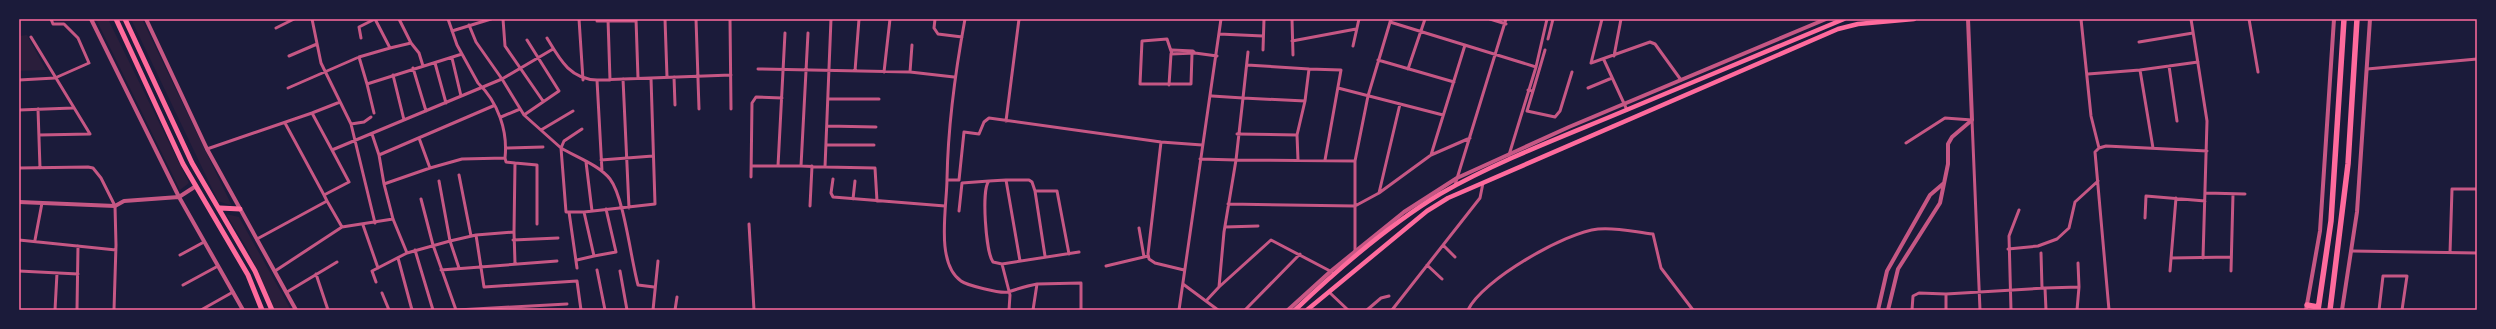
<svg xmlns="http://www.w3.org/2000/svg" width="2496" height="329" viewBox="0 0 2496 329" font-family="Raleway,sans-serif">
	<style>
		.green { fill: #2a1e3b }
		.lines { fill: none; stroke-linecap: round; stroke-linejoin: round }
		.minor { stroke: #c65784; stroke-width: 3 }
		.tertiary { stroke: #c65784; stroke-width: 4 }
		.secondary { stroke: #ff6b9d; stroke-width: 4.5 }
		.primary { stroke: #ff6b9d; stroke-width: 5 }
		.trunk { stroke: #ff6b9d; stroke-width: 5.5 }
		.neatline { fill: none; stroke: #ff6b9d; stroke-width: 1.5 }
	</style>
	<rect width="100%" height="100%" fill="#1b1b3a"/>
	<path class="green" d="M 96,19 L 108,19 L 189,183 L 180,190 Z
		M 131,19 L 142,19 L 232,206 L 218,201 Z
		M 27,35 L 46,70 L 19,71 L 19,36 Z
		M 226,214 L 239,217 L 291,310 L 275,310 L 248,250 Z"/>
	<g class="lines">
		<path class="minor" d="M 312,19 L 321,63 L 351,124 L 375,223
			M 399,19 L 411,43
			M 448,19 L 457,45 L 478,83 C 498,102 508,131 505,158 L 462,159 L 430,168 L 384,184 L 379,155 L 493,106
			M 503,19 L 505,46 L 543,101
			M 579,19 L 583,80
			M 608,19 L 610,80
			M 636,19 L 638,78
			M 665,19 L 667,77
			M 696,19 L 699,109
			M 730,19 L 731,109
			M 935,19 L 934,28 L 938,34 L 962,37
			M 965,19 C 955,73 948,125 947,179 C 947,206 935,263 961,281 C 966,285 1001,294 1008,292 C 1017,289 1026,286 1037,284 L 1033,310
			M 1292,19 L 1293,55
			M 1490,19 L 1506,24
			M 1602,19 L 1591,63 L 1650,42 L 1655,44 L 1681,80
			M 2081,19 L 2091,116 L 2099,148
			M 2191,19 L 2207,121 L 2203,258
			M 2249,19 L 2258,72
			M 597,21 L 636,21
			M 1390,22 L 1536,67
			M 469,25 L 476,42 L 502,79 L 553,49
			M 276,28 L 294,19
			M 452,31 L 491,19
			M 785,33 L 778,166 L 801,166 L 808,33
			M 1219,34 L 1263,36
			M 31,37 L 90,134
			M 361,38 L 359,27 L 375,19 L 390,48 L 411,43 L 419,53 L 423,66
			M 547,38 C 560,60 570,79 597,80
			M 1548,39 L 1553,19
			M 1292,41 L 1356,29
			M 2139,42 L 2193,33
			M 1353,46 L 1359,19
			M 1172,50 L 1193,51 L 1195,53 L 1171,54 Z
			M 1263,50 L 1264,19
			M 1171,51 L 1167,39 L 1142,41 L 1140,84 L 1191,84 L 1192,54
			M 1195,53 L 1217,56
			M 289,56 L 317,44
			M 1614,56 L 1621,19
			M 359,57 L 367,84 L 462,54
			M 452,58 L 461,96
			M 1378,60 L 1454,82
			M 1604,60 L 1627,110
			M 435,63 L 446,103
			M 1247,65 L 1309,69
			M 2169,66 L 2177,121
			M 413,68 L 426,111
			M 758,69 L 910,72 L 954,77
			M 1408,69 L 1425,19
			M 2367,69 L 2477,59
			M 2140,70 L 2153,148
			M 855,71 L 859,19
			M 884,72 L 890,19
			M 910,72 L 912,45
			M 2088,74 L 2140,70 L 2198,62
			M 393,75 L 404,120
			M 674,77 L 675,105
			M 623,79 L 629,208
			M 19,80 L 55,78 L 89,63 L 78,38 L 64,24 L 53,24 L 51,19
			M 367,84 L 374,113
			M 1169,85 L 1171,54
			M 288,88 L 359,57 L 390,48
			M 1338,88 L 1443,115
			M 1588,88 L 1612,78
			M 1528,90 L 1533,91 L 1527,111 L 1555,117 L 1560,111 L 1572,72
			M 1533,91 L 1545,50
			M 1212,96 L 1243,98 L 1248,52
			M 828,99 L 879,99
			M 38,109 L 40,168
			M 19,110 L 73,108
			M 524,115 L 559,91 L 527,40
			M 501,117 L 520,109
			M 1006,121 L 1019,19
			M 285,123 L 324,195
			M 351,124 L 364,122 L 371,117
			M 827,126 L 876,127
			M 582,129 L 564,141 L 561,148 C 576,157 599,165 610,179 C 624,197 631,260 638,285 L 654,287
			M 541,130 L 573,111
			M 372,134 L 379,155
			M 1237,134 L 1297,135
			M 39,135 L 90,134
			M 419,138 L 430,168
			M 1161,142 L 1148,254 L 1149,259 L 1155,263 L 1184,270
			M 1906,143 L 1945,118 L 1972,120 L 1980,310
			M 826,145 L 874,145
			M 507,148 L 543,147
			M 207,149 L 312,113
			M 332,150 L 312,113 L 340,102
			M 1431,155 L 1465,45
			M 1509,155 L 1536,67 L 1547,19
			M 505,158 L 506,162 L 515,163 L 514,232
			M 1200,159 L 1236,160 L 1243,98 L 1305,101 L 1309,69 L 1341,70 L 1325,160
			M 601,160 L 653,156
			M 1298,160 L 1297,135 L 1305,101
			M 586,162 L 592,211
			M 515,163 L 537,165 L 537,224
			M 752,166 L 778,166
			M 801,166 L 825,167 L 831,19
			M 825,167 L 875,168 L 877,201
			M 19,168 L 88,167 L 93,168 L 101,178 L 115,206 L 116,245 L 114,310
			M 602,171 L 597,80 L 731,75
			M 459,175 L 471,236
			M 751,177 L 752,103 L 756,97 L 782,98
			M 833,179 L 831,193 L 833,197 L 945,206
			M 947,180 L 959,180 L 964,132 L 979,134 L 984,122 L 989,118 L 1161,142 L 1202,145
			M 1006,180 L 1029,180 L 1032,182 L 1035,191
			M 439,181 L 450,241 L 476,235 L 514,232 L 515,263
			M 384,184 L 393,219 L 407,253
			M 1455,185 L 1506,19
			M 1379,193 L 1400,104
			M 2206,193 L 2245,194
			M 421,199 L 433,245 L 456,310
			M 853,199 L 855,181
			M 327,201 L 324,195 L 349,182 L 332,150 L 502,79 L 524,115 L 561,148 L 566,212 L 584,212 L 655,204 L 651,78
			M 1228,204 L 1355,206 L 1379,193 L 1431,155 L 1470,138
			M 810,206 L 812,166
			M 959,211 L 962,183 L 989,181
			M 569,212 L 577,268
			M 2145,218 L 2146,196 L 2205,201
			M 749,224 L 754,310
			M 363,225 L 378,268
			M 1225,227 L 1258,226
			M 1139,228 L 1144,257
			M 476,235 L 484,287 L 577,281 L 581,310
			M 257,239 L 327,201 L 342,227
			M 19,240 L 116,250
			M 35,240 L 42,203
			M 513,240 L 558,238
			M 1443,245 L 1455,257
			M 2008,249 L 2038,246 L 2057,239 L 2069,228 L 2075,202 L 2098,181
			M 415,250 L 433,310
			M 1355,251 L 1355,161 L 1368,96 L 1391,19
			M 2352,251 L 2477,253
			M 2041,253 L 2042,288
			M 2450,253 L 2452,189 L 2477,189
			M 180,255 L 204,242
			M 594,256 L 616,252 L 606,209
			M 1045,256 L 1035,191 L 1057,191 L 1069,254
			M 398,258 L 412,310
			M 2171,258 L 2231,257
			M 577,260 L 594,256 L 584,212
			M 1020,261 L 1006,180 L 989,181 C 981,189 986,253 993,262 L 1002,264 L 1079,252
			M 2078,263 L 2079,287
			M 1002,264 L 1010,295 L 1009,310
			M 1427,265 L 1442,279
			M 1106,266 L 1148,256
			M 441,270 L 557,261
			M 597,270 L 605,310
			M 19,271 L 78,274
			M 275,271 L 342,227 L 393,219
			M 620,271 L 627,310
			M 2170,271 L 2176,198
			M 2231,271 L 2233,194
			M 1332,272 L 1271,240 L 1219,287 L 1224,232 L 1236,160 L 1355,161
			M 316,274 L 328,310
			M 376,282 L 372,271 L 407,253 L 450,241 L 459,268
			M 1037,284 L 1081,283 L 1081,310
			M 1183,284 L 1218,310
			M 183,285 L 218,266
			M 2045,288 L 2079,287 L 2077,310
			M 287,292 L 337,262
			M 1329,292 L 1348,310
			M 382,293 L 389,310
			M 1946,294 L 1946,310
			M 1206,301 L 1219,287
			M 55,310 L 57,273
			M 77,310 L 78,246
			M 201,310 L 233,292
			M 457,310 L 567,304
			M 653,310 L 658,261
			M 675,310 L 677,297
			M 1179,310 L 1221,19
			M 1245,310 L 1300,254
			M 1367,310 L 1381,298 L 1389,296
			M 1392,310 L 1480,198 L 1483,183
			M 1468,310 C 1482,280 1566,232 1598,229 C 1616,227 1635,232 1653,234 L 1661,268 L 1693,310
			M 1912,310 L 1913,296 L 1919,293 L 1946,294 L 2045,288 L 2046,310
			M 2011,310 L 2009,236 L 2019,210
			M 2109,310 L 2095,152 L 2099,148 L 2106,146 L 2207,151
			M 2379,310 L 2383,276 L 2407,276 L 2402,310"/>
		<path class="tertiary" d="M 91,19 L 179,197 L 243,310
			M 146,19 L 207,149 L 296,310
			M 19,202 L 115,206 L 124,201 L 179,197 L 196,186
			M 1288,310 L 1331,271 L 1404,212 L 1457,178 L 1569,127 L 1826,19
			M 1878,310 L 1887,271 L 1930,195 L 1944,183
			M 1888,310 L 1898,269 L 1940,203 L 1948,164 L 1948,144 L 1952,137 L 1972,120 L 1968,19
			M 2306,310 L 2320,231 L 2334,19
			M 2342,310 L 2357,212 L 2370,19"/>
		<path class="secondary" d="M 1295,310 C 1336,271 1392,223 1440,194 C 1494,163 1554,140 1612,116 C 1689,84 1767,51 1844,19
			M 1307,310 L 1427,211 L 1448,198 L 1838,29 L 1858,24 L 1914,19"/>
		<path class="primary" d="M 116,19 L 183,164 L 248,275 L 262,310
			M 125,19 L 192,163 L 255,271 L 272,310
			M 220,208 L 240,209"/>
		<path class="trunk" d="M 2307,305 L 2318,307
			M 2318,310 L 2331,221 L 2344,19
			M 2330,310 L 2348,164 L 2357,19"/>
	</g>
	<rect width="2496" height="329" fill="none" stroke="#1b1b3a" stroke-width="40"/>
	<rect x="20" y="20" width="2456" height="289" class="neatline"/>
</svg>
